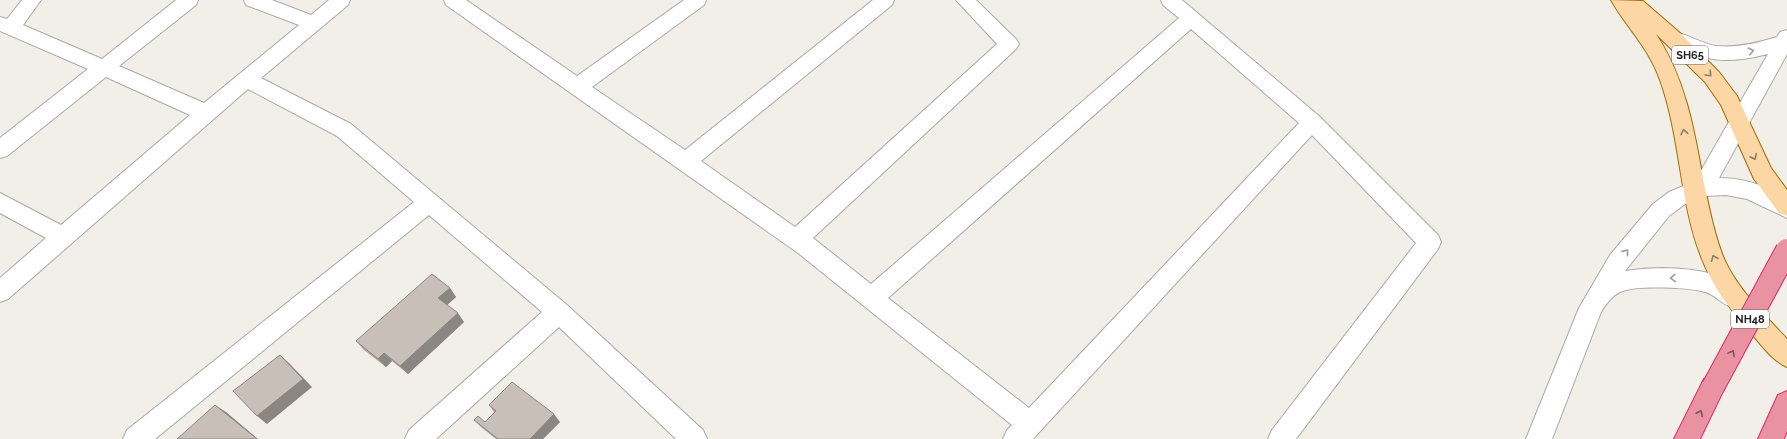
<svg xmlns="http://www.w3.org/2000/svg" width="1787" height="439" viewBox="0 0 1787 439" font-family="Raleway,sans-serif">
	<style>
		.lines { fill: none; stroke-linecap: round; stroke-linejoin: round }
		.minor-casing { stroke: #a9a9a9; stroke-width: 2 }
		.major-casing { stroke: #a06b00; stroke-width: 2 }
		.highway-casing { stroke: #dc2a67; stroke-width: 2 }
		.minor { fill: #fff; fill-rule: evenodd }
		.major { fill: #fcd6a4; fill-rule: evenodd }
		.highway { fill: #e892a2; fill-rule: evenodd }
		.highway-bridge-casing { stroke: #dc2a67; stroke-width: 24; stroke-linecap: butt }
		.highway-bridge { stroke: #e892a2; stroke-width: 22 }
		.wall { fill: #aba49e }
		.shaded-wall { fill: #8b8681 }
		.building { fill: #c7bfb8; stroke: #8b8681 }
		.oneway { stroke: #9c9c9c }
		.oneway2 { stroke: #8f7c63 }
		.oneway3 { stroke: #7b545c }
		.labels { text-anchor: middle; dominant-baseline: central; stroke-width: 3; stroke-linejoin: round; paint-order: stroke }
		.shield { fill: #fff; stroke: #646464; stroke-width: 1 }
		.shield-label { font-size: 11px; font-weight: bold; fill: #222 }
	</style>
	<rect width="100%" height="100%" fill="#f2efe9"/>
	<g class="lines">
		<g class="minor-casing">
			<path id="minor" d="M 22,0 L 41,0 L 23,25 L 102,59 L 176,0 L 198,0 L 196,5 L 119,66 L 204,103 L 299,25 L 246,5 L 244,0 L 272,0 L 311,15 L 329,0 L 350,0 L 348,5 L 261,78 L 351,124 L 567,305 L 703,430 L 707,439 L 676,439 L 559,327 L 436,439 L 405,439 L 409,430 L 542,312 L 429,215 L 155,439 L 123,439 L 127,430 L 414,202 L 337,136 L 248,89 L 8,299 L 0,302 L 0,278 L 46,238 L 0,213 L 0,193 L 61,225 L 190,115 L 106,77 L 7,156 L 0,158 L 0,138 L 88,69 L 0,31 L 0,17 L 7,19 Z
				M 444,0 L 466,0 L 577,76 L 684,0 L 706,0 L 704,5 L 592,87 L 685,150 L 873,0 L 894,0 L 892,5 L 701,161 L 795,227 L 997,44 L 956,0 L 976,0 L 1016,39 L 1019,44 L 1016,49 L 813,238 L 871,284 L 1179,18 L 1163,5 L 1161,0 L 1182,0 L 1319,116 L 1438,235 L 1441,242 L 1438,249 L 1296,439 L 1268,439 L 1272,430 L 1416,243 L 1312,135 L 1033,439 L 1003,439 L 1007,430 L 1012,425 L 798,253 L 446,5 ZM 1191,29 L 1299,123 L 1029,408 L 888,298 Z
				M 1787,30 L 1787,54 L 1719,178 C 1743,178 1764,185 1784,196 L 1787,198 L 1787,218 L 1747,199 L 1726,195 L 1705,196 L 1685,204 L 1669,216 L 1625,271 C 1656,266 1731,264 1747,298 L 1743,305 C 1725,312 1721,297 1705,292 C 1690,287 1633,285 1620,292 C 1612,296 1605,305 1601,312 L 1552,439 L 1526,439 L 1579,308 L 1610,255 L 1653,204 L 1669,192 L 1695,181 L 1768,54 C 1736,62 1715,63 1683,51 C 1676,48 1667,45 1663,38 L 1666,33 C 1681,29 1700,44 1716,46 C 1737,48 1758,43 1777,37 L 1780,32 Z"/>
		</g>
		<g class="major-casing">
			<path id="major" d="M 1611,0 L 1643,1 L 1680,33 L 1719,72 L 1737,96 L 1771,168 L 1787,190 L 1787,216 L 1779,213 L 1754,179 L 1721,105 L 1705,82 L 1656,34 C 1685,78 1694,128 1703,179 C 1709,207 1714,235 1725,261 C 1739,291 1765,315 1787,339 L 1787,367 C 1773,361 1762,346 1752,334 C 1732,312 1713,288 1702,259 C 1679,202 1681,138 1660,80 C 1649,48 1627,28 1611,0 Z"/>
		</g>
		<g class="highway-casing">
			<path id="highway" d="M 1713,376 L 1722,379 L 1725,387 L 1700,439 L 1674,439 L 1704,379 Z
				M 1787,391 L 1787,431 L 1784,439 L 1758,439 L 1778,395 Z"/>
		</g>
		<use href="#minor" class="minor"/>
		<use href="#major" class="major"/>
		<use href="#highway" class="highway"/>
		<g class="highway-bridge-casing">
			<path id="highway-bridge" d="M 1713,387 L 1787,250"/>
		</g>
		<use href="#highway-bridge" class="highway-bridge"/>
	</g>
	<path class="wall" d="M 450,288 L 456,297 L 447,305 L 464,322 L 408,374 L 392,361 L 386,367 L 364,350 L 356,341 Z
		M 489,405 L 560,422 L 543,439 L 496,439 L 481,427 L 474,420 L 485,422 L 494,412 Z"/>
	<path class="shaded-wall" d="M 450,288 L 456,297 L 445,307 L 438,298 Z
		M 458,313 L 464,322 L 408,374 L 400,366 Z
		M 384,353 L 392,361 L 386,367 L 378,359 Z
		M 280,355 L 289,363 L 312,387 L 267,424 L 257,416 Z
		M 215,405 L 226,412 L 258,439 L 257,439 Z
		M 554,414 L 560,422 L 543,439 L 530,439 Z"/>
	<path class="building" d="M 432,274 L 450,288 L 438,298 L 458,313 L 400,366 L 384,353 L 378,359 L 356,341 Z
		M 280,355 L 303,379 L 257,416 L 233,391 Z
		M 512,382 L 554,414 L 530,439 L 498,439 L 474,420 L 478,416 L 485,422 L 496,411 L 489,405 Z
		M 215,405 L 257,439 L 177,439 Z"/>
	<defs><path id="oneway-chevron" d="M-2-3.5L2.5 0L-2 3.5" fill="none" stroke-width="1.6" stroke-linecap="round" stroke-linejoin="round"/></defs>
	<g class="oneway">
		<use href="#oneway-chevron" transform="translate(1751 51) rotate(-13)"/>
		<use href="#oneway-chevron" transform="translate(1626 252) rotate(-51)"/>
		<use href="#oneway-chevron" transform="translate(1673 278) rotate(178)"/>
	</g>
	<g class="oneway2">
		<use href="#oneway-chevron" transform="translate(1709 74) rotate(47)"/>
		<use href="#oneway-chevron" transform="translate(1684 132) rotate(-101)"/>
		<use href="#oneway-chevron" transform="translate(1754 157) rotate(64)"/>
		<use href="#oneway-chevron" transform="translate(1714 258) rotate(-112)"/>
	</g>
	<g class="oneway3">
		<use href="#oneway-chevron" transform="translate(1732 353) rotate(-62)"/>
		<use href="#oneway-chevron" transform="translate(1700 413) rotate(-63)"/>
	</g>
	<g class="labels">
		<g class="shield">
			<rect x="1672" y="46" width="36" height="18" rx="3"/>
			<rect x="1731" y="310" width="38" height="18" rx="3"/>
		</g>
		<g class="shield-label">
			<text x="1690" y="55">SH65</text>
			<text x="1750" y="319">NH48</text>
		</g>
	</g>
</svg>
